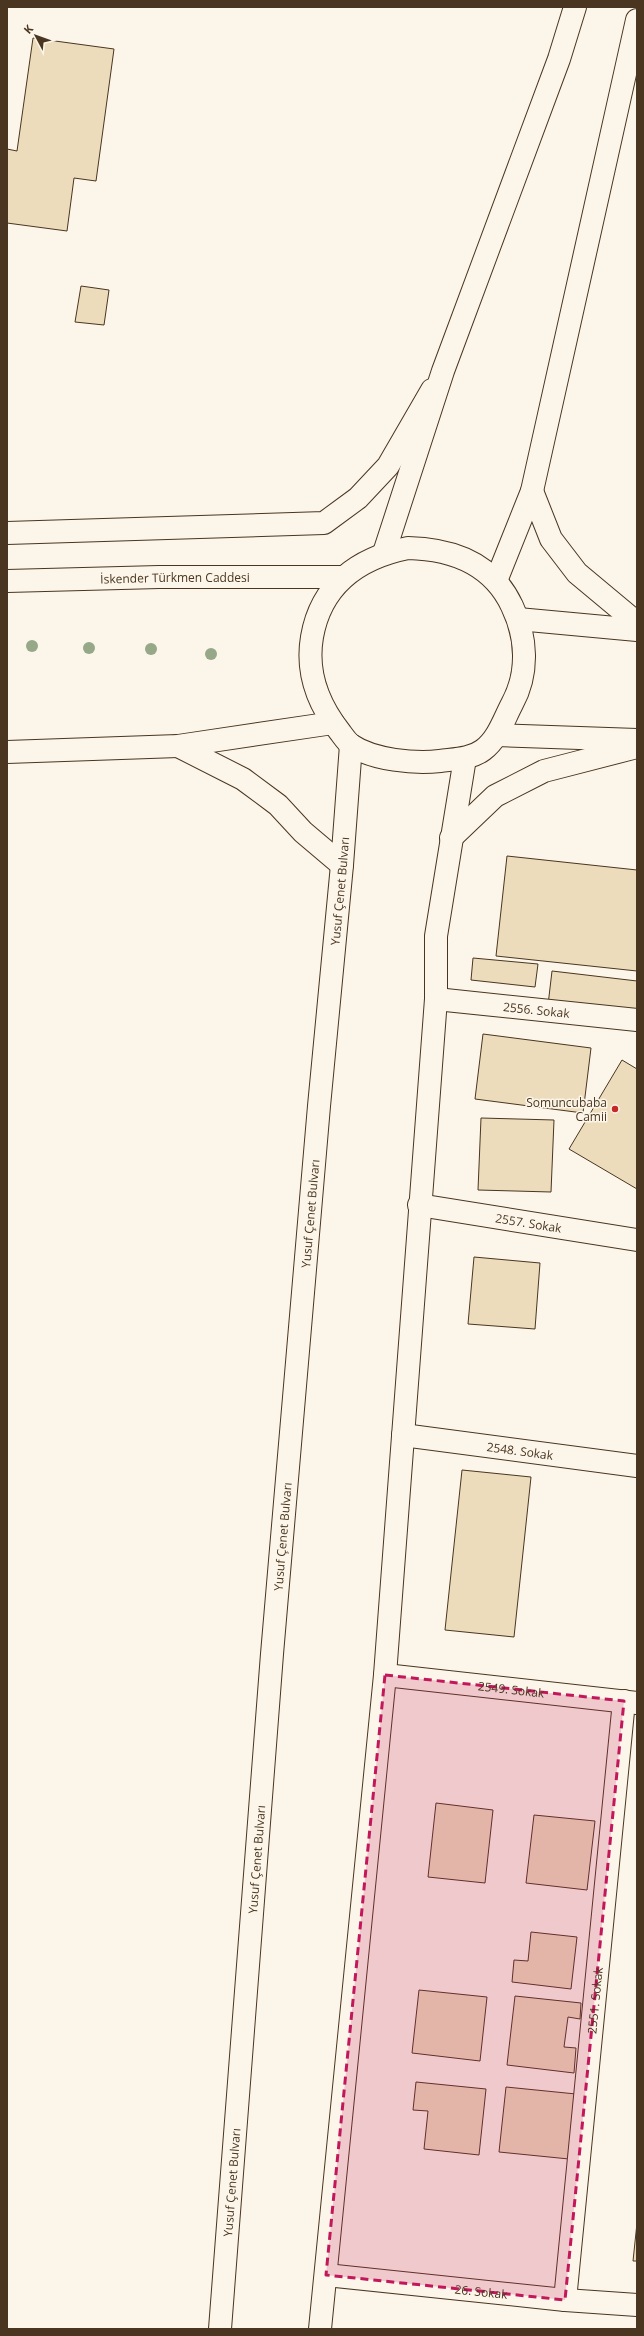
<svg xmlns="http://www.w3.org/2000/svg" width="644" height="2336" viewBox="0 0 644 2336" font-family="'Open Sans',sans-serif">
	<style>
		.building { fill: #ecdcbc; stroke: #4a3520 }
		.lines { fill: none; stroke-linecap: round; stroke-linejoin: round }
		.minor-casing { stroke: #4a3520; stroke-width: 24 }
		.secondary-casing { stroke: #4a3520; stroke-width: 24 }
		.primary-casing { stroke: #4a3520; stroke-width: 24 }
		.trunk-casing { stroke: #4a3520; stroke-width: 24 }
		.minor { stroke: #fbf6e9; stroke-width: 22 }
		.secondary { stroke: #fbf6e9; stroke-width: 22 }
		.primary { stroke: #fbf6e9; stroke-width: 22 }
		.trunk { stroke: #fbf6e9; stroke-width: 22 }
		.tree { fill: #96a887 }
		.marked { fill: #c2185b; fill-opacity: 0.2; stroke: #c2185b; stroke-width: 3; stroke-dasharray: 8 5; stroke-linejoin: round }
		.poi-dot { fill: #c62828; stroke: #fbf6e9; stroke-width: 1.5 }
		.labels { text-anchor: middle; dominant-baseline: central; stroke-width: 3; stroke-linejoin: round; paint-order: stroke }
		.street-label { font-size: 12px; fill: #4a3520; stroke: #fbf6e9 }
		.poi-label { font-size: 12px; fill: #4a3520; stroke: #fbf6e9; text-anchor: end }
	</style>
	<rect width="100%" height="100%" fill="#fbf6e9"/>
	<path class="building" d="M 33,38 L 114,49 L 96,181 L 74,178 L 67,231 L 7,223 L 7,149 L 17,151 Z
		M 81,286 L 109,290 L 104,325 L 75,322 Z
		M 507,856 L 637,870 L 637,971 L 496,956 Z
		M 473,958 L 538,964 L 535,987 L 471,980 Z
		M 552,971 L 637,981 L 637,1015 L 548,1005 Z
		M 483,1034 L 591,1048 L 583,1113 L 475,1099 Z
		M 622,1060 L 637,1069 L 637,1189 L 569,1149 Z
		M 481,1118 L 554,1120 L 551,1192 L 478,1190 Z
		M 474,1257 L 540,1263 L 535,1329 L 468,1324 Z
		M 462,1470 L 531,1477 L 514,1637 L 445,1630 Z
		M 436,1803 L 493,1810 L 485,1883 L 428,1877 Z
		M 534,1815 L 595,1821 L 587,1890 L 526,1883 Z
		M 531,1932 L 577,1937 L 571,1989 L 512,1982 L 514,1960 L 528,1961 Z
		M 419,1990 L 487,1997 L 480,2061 L 412,2053 Z
		M 515,1996 L 581,2003 L 580,2019 L 568,2017 L 564,2047 L 576,2048 L 574,2073 L 507,2065 Z
		M 416,2082 L 486,2089 L 479,2155 L 424,2149 L 428,2111 L 413,2110 Z
		M 506,2087 L 576,2094 L 569,2159 L 499,2152 Z
		M 637,2223 L 637,2261 L 633,2261 Z"/>
	<g class="lines">
		<g class="minor-casing">
			<g id="minor">
				<path id="s1" d="M 436,999 L 637,1020"/>
				<path id="s2" d="M 419,1205 L 637,1240"/>
				<path id="s3" d="M 403,1435 L 637,1466"/>
				<path id="s4" d="M 385,1675 L 637,1703"/>
				<path id="s5" d="M 326,2275 L 565,2300 L 637,2305"/>
				<path id="s6" d="M 565,2300 L 624,1701"/>
			</g>
		</g>
		<g class="secondary-casing">
			<path id="secondary" d="M 518,619 L 637,630
				M 497,735 L 637,740"/>
		</g>
		<g class="primary-casing">
			<g id="primary">
				<path d="M 532,491 L 551,539 L 577,573 L 637,623"/>
				<path d="M 7,533 L 324,523 L 358,498 L 388,466 L 432,390"/>
				<path id="s7" d="M 7,581 L 159,577 L 343,577"/>
				<path d="M 178,746 L 243,779 L 278,805 L 303,832 L 342,865"/>
				<path d="M 7,752 L 178,746 L 333,723"/>
				<path d="M 451,838 L 495,796 L 544,771 L 637,747"/>
			</g>
		</g>
		<g class="trunk-casing">
			<g id="trunk">
				<path d="M 408,548 C 452,549 492,563 512,606 C 527,637 529,673 512,704 C 504,719 498,739 483,750 C 471,759 455,759 440,761 C 415,764 373,760 351,745 C 347,742 343,736 340,732 C 318,704 306,672 312,637 C 321,585 358,558 408,548 Z"/>
				<path d="M 384,553 L 443,371 L 559,59 L 575,7"/>
				<path d="M 496,581 L 532,491 L 637,20"/>
				<path id="s8" d="M 220,2329 L 272,1654 L 319,1106 L 342,865 L 351,745"/>
				<path d="M 320,2329 L 385,1675 L 436,999 L 436,936 L 465,758"/>
			</g>
		</g>
		<use href="#minor" class="minor"/>
		<use href="#secondary" class="secondary"/>
		<use href="#primary" class="primary"/>
		<use href="#trunk" class="trunk"/>
	</g>
	<g class="tree">
		<circle cx="32" cy="646" r="6"/>
		<circle cx="89" cy="648" r="6"/>
		<circle cx="151" cy="649" r="6"/>
		<circle cx="211" cy="654" r="6"/>
	</g>
	<path class="marked" d="M 385,1675 L 624,1701 L 565,2300 L 326,2275 Z"/>
	<circle class="poi-dot" cx="615" cy="1109" r="4"/>
	<g class="labels">
		<g class="street-label">
			<text stroke="none"><textPath href="#s7" startOffset="168">İskender Türkmen Caddesi</textPath></text>
			<text stroke="none"><textPath href="#s8" startOffset="1443">Yusuf Çenet Bulvarı</textPath></text>
			<text stroke="none"><textPath href="#s1" startOffset="101">2556. Sokak</textPath></text>
			<text stroke="none"><textPath href="#s8" startOffset="1119">Yusuf Çenet Bulvarı</textPath></text>
			<text stroke="none"><textPath href="#s2" startOffset="111">2557. Sokak</textPath></text>
			<text stroke="none"><textPath href="#s3" startOffset="118">2548. Sokak</textPath></text>
			<text stroke="none"><textPath href="#s8" startOffset="795">Yusuf Çenet Bulvarı</textPath></text>
			<text stroke="none"><textPath href="#s4" startOffset="127">2549. Sokak</textPath></text>
			<text stroke="none"><textPath href="#s8" startOffset="471">Yusuf Çenet Bulvarı</textPath></text>
			<text stroke="none"><textPath href="#s6" startOffset="301">2551. Sokak</textPath></text>
			<text stroke="none"><textPath href="#s8" startOffset="147">Yusuf Çenet Bulvarı</textPath></text>
			<text stroke="none"><textPath href="#s5" startOffset="156">26. Sokak</textPath></text>
		</g>
		<g class="poi-label">
			<text x="607" y="1102">Somuncubaba<tspan x="607" dy="14">Camii</tspan></text>
		</g>
	</g>
	<rect width="644" height="2336" fill="none" stroke="#4a3520" stroke-width="16"/>
	<g transform="translate(36 36) rotate(311)" stroke="#fbf6e9" stroke-width="3" paint-order="stroke">
	<path d="M0-3L7 15L0 10L-7 15Z" fill="#4a3520"/>
	<text y="-6" font-size="11" font-weight="bold" text-anchor="middle" fill="#4a3520">K</text>
	</g>
</svg>
